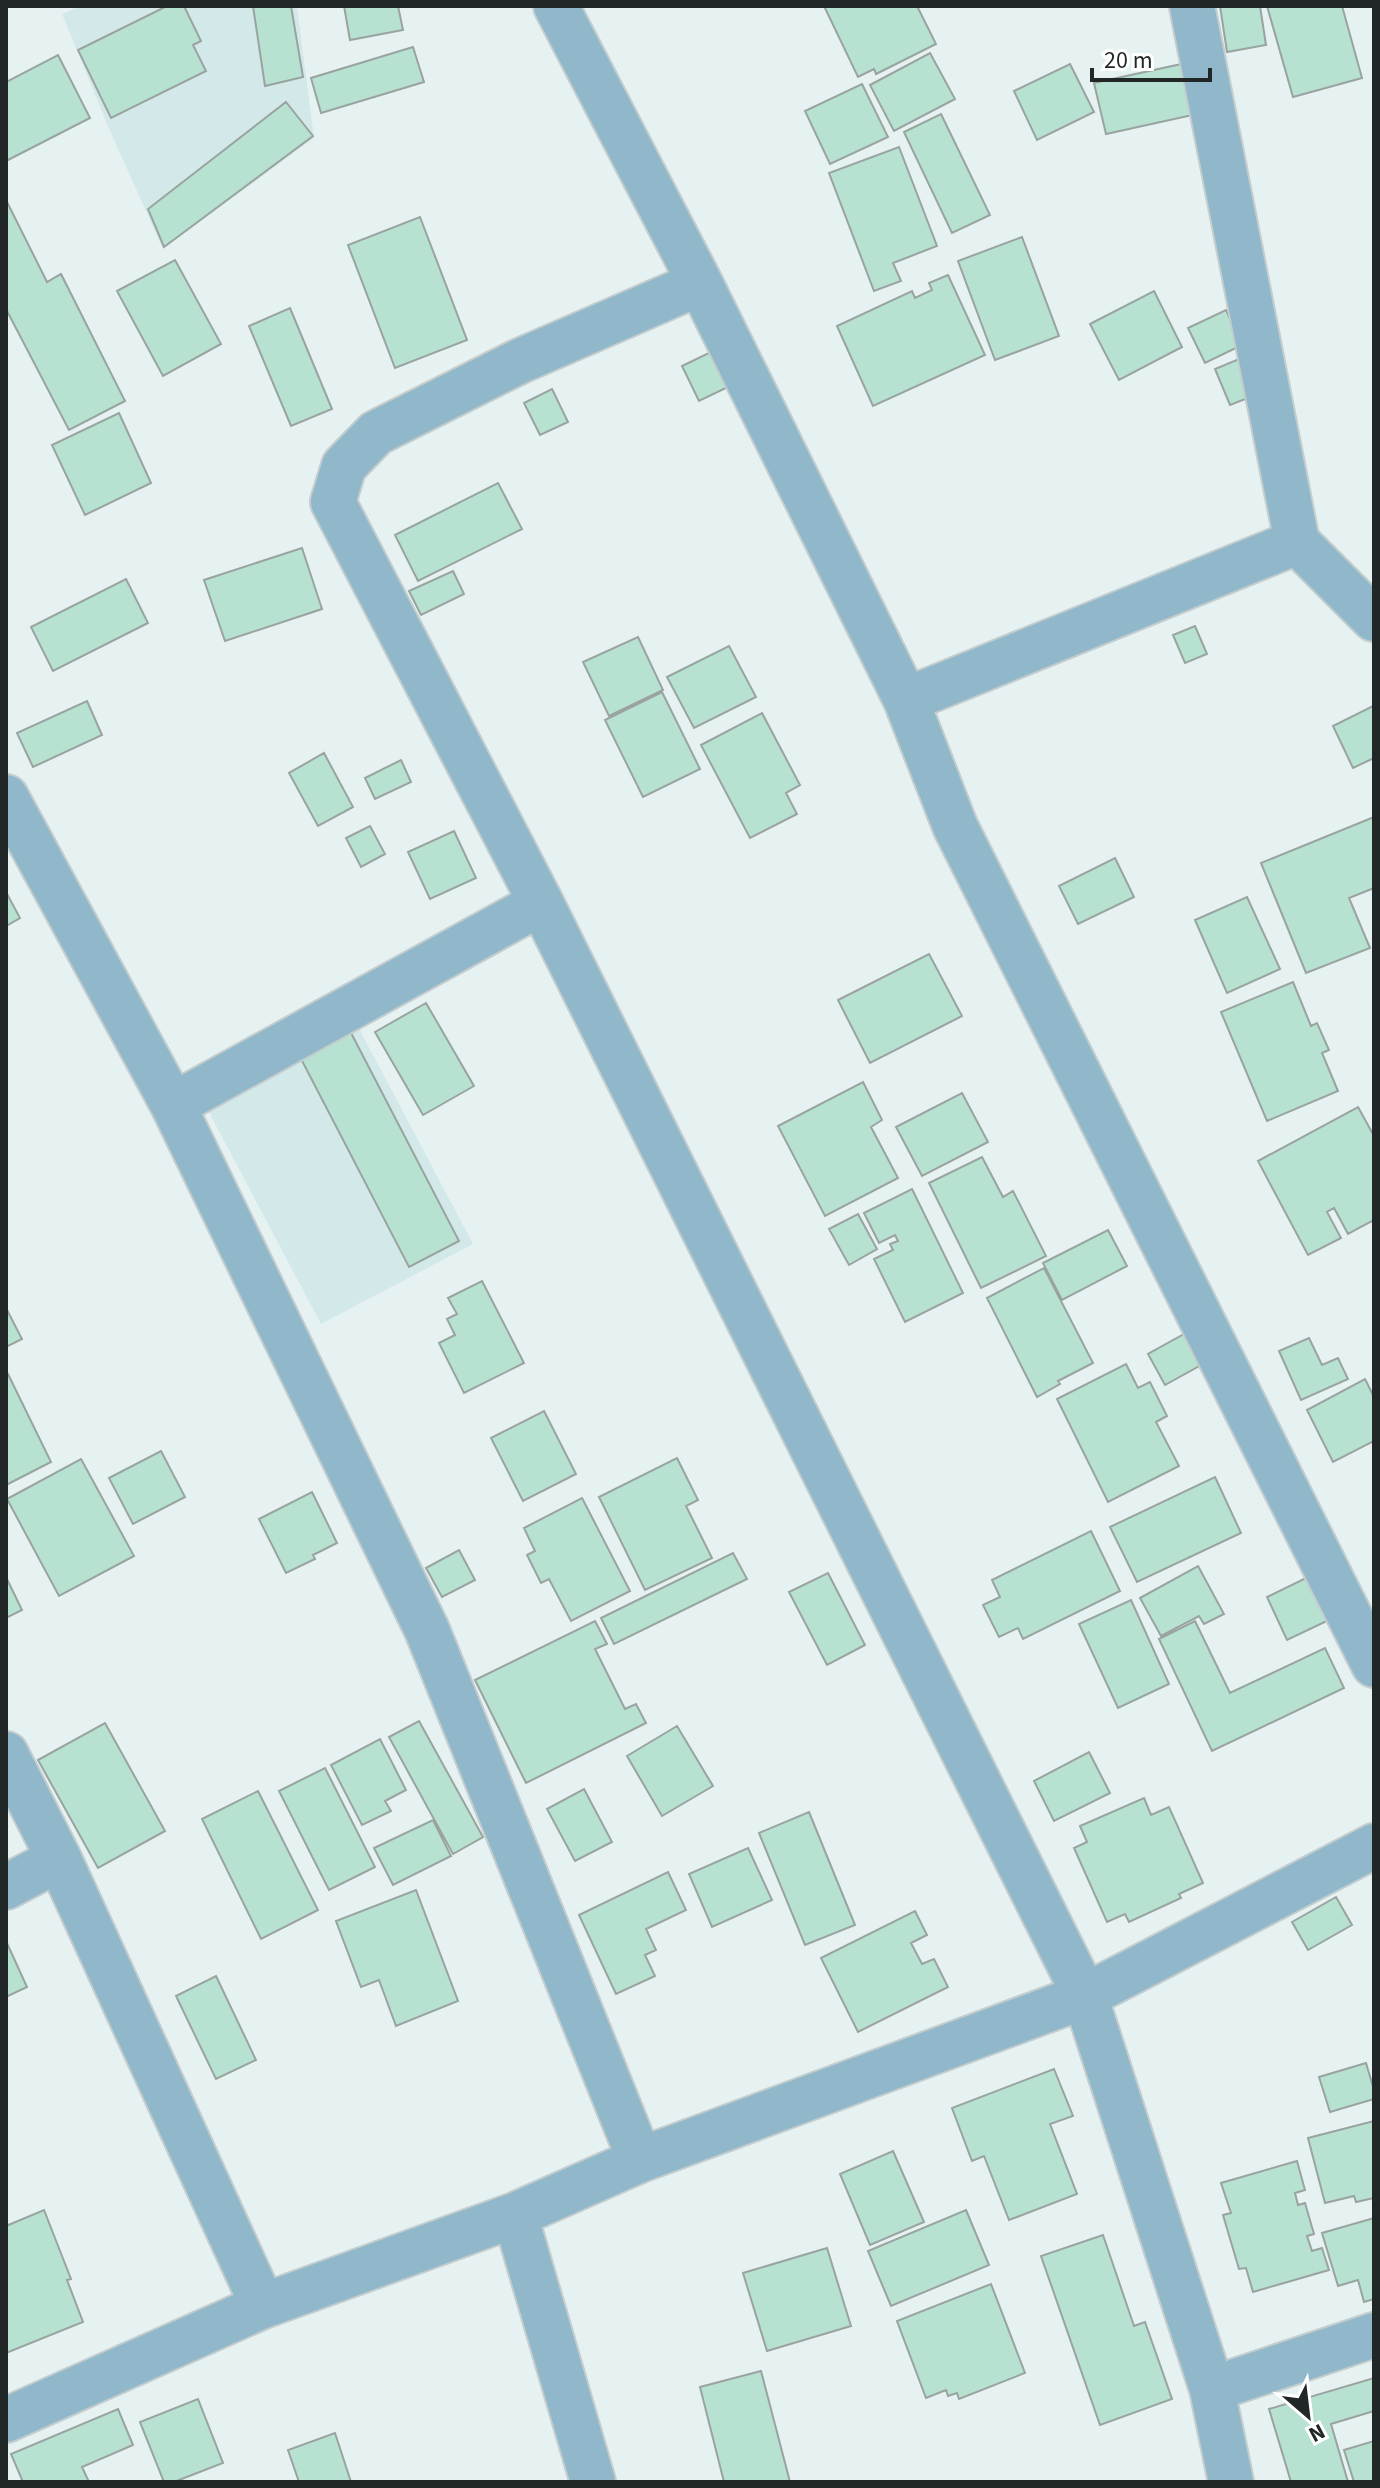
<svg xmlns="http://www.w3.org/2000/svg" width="1380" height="2488" viewBox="0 0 1380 2488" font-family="'Source Sans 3',sans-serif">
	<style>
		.built { fill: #d3e8e9 }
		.building { fill: #b7e2d2; stroke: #99a39f; stroke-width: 2 }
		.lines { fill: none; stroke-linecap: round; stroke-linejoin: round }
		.minor-casing { stroke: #c3cdcd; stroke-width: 48 }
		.minor { stroke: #91b7ca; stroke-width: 44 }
	</style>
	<rect width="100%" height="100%" fill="#e6f2f2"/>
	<path class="built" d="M 81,6 L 297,6 L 314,138 L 163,249 L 110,131 L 62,14 Z
		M 354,1019 L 473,1244 L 321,1324 L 202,1099 Z"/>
	<path class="building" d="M 167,6 L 184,6 L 201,41 L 193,45 L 206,71 L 111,118 L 78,50 Z
		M 253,6 L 291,6 L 303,77 L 265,86 Z
		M 344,6 L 398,6 L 403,30 L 350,40 Z
		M 824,6 L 917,6 L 936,44 L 876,74 L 874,69 L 858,77 Z
		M 1220,6 L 1260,6 L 1266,45 L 1227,52 Z
		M 1267,6 L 1342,6 L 1362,78 L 1293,97 Z
		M 413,47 L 424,82 L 321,113 L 311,78 Z
		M 930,53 L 955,99 L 894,131 L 870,85 Z
		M 58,55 L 90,118 L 6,161 L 6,82 Z
		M 1186,63 L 1197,114 L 1106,134 L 1094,83 Z
		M 1070,64 L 1094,112 L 1037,140 L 1014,91 Z
		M 862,84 L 888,137 L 830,164 L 805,111 Z
		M 286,102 L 313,136 L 164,247 L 148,209 Z
		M 941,114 L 990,215 L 952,233 L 904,132 Z
		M 899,147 L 937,246 L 893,263 L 901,281 L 874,291 L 829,173 Z
		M 6,200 L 47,282 L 61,274 L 125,401 L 69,430 L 6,309 Z
		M 420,217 L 467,340 L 395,368 L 348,245 Z
		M 1022,237 L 1059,336 L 995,360 L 958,261 Z
		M 175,260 L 221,344 L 163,376 L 117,291 Z
		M 948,275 L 985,355 L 873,406 L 837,326 L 912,291 L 915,298 L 932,290 L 929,283 Z
		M 1154,291 L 1182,347 L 1119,380 L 1090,324 Z
		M 290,308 L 332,409 L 291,426 L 249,326 Z
		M 1226,310 L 1242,345 L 1205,363 L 1188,328 Z
		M 715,350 L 732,385 L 699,401 L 682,366 Z
		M 1251,354 L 1266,391 L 1230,405 L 1215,369 Z
		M 552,389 L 568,422 L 540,435 L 524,403 Z
		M 119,413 L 151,483 L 85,515 L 52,445 Z
		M 498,483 L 522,529 L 418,581 L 395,535 Z
		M 302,548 L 322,609 L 225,641 L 204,580 Z
		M 453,571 L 464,594 L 421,615 L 409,591 Z
		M 126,579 L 148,623 L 53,671 L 31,627 Z
		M 1195,626 L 1207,654 L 1185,663 L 1173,635 Z
		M 638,637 L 663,690 L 609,716 L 583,662 Z
		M 729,646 L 756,697 L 694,728 L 667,677 Z
		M 662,692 L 700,769 L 643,797 L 605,720 Z
		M 87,701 L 102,735 L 33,767 L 17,733 Z
		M 1373,706 L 1374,758 L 1353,768 L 1333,726 Z
		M 762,713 L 800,785 L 786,793 L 797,814 L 750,838 L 701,745 Z
		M 324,753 L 353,807 L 318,826 L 289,773 Z
		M 401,760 L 411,782 L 375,799 L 365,778 Z
		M 1374,817 L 1374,888 L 1349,898 L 1370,948 L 1306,973 L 1261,863 Z
		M 370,826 L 385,854 L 361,867 L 346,838 Z
		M 454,831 L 476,878 L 430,899 L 408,852 Z
		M 1115,858 L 1134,897 L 1078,924 L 1059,886 Z
		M 6,892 L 20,918 L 6,926 Z
		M 1247,897 L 1280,969 L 1227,993 L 1195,920 Z
		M 929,954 L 962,1016 L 870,1063 L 838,1000 Z
		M 1293,982 L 1311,1026 L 1317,1023 L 1329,1050 L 1322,1053 L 1338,1091 L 1267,1121 L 1221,1012 Z
		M 426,1003 L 474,1086 L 423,1115 L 375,1032 Z
		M 349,1029 L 459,1241 L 409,1267 L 299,1055 Z
		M 863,1082 L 882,1120 L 871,1127 L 898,1178 L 825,1216 L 778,1126 Z
		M 962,1093 L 988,1142 L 922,1176 L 896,1127 Z
		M 1358,1107 L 1374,1136 L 1374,1220 L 1348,1234 L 1334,1208 L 1327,1212 L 1341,1238 L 1308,1255 L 1258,1161 Z
		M 982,1157 L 1003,1197 L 1013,1191 L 1046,1256 L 981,1288 L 929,1183 Z
		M 912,1189 L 963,1293 L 905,1322 L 874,1259 L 893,1250 L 890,1244 L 898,1241 L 895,1235 L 879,1243 L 864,1213 Z
		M 858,1214 L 877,1249 L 849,1265 L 829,1229 Z
		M 1108,1230 L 1127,1266 L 1062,1300 L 1043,1263 Z
		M 1044,1268 L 1093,1363 L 1058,1381 L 1060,1384 L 1037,1397 L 987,1298 Z
		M 482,1281 L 524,1363 L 464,1393 L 439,1343 L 455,1335 L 447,1319 L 457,1314 L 448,1298 Z
		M 6,1308 L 22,1339 L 6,1347 Z
		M 1193,1329 L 1210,1360 L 1165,1385 L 1148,1354 Z
		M 1309,1338 L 1322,1365 L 1338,1358 L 1348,1379 L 1301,1400 L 1279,1351 Z
		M 1126,1364 L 1138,1388 L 1150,1382 L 1167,1416 L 1156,1422 L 1179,1466 L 1108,1502 L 1057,1399 Z
		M 8,1374 L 51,1462 L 6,1485 L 6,1375 Z
		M 1365,1379 L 1374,1397 L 1374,1441 L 1333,1462 L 1307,1410 Z
		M 544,1411 L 576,1474 L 523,1501 L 491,1438 Z
		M 161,1451 L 185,1497 L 133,1524 L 109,1478 Z
		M 677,1458 L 698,1500 L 686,1506 L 712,1558 L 645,1590 L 599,1497 Z
		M 81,1459 L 134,1556 L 59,1596 L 7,1499 Z
		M 1215,1477 L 1241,1533 L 1137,1582 L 1110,1527 Z
		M 312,1492 L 337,1543 L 313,1555 L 315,1559 L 286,1573 L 259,1519 Z
		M 582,1498 L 630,1591 L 571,1621 L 549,1579 L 541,1583 L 527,1555 L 535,1551 L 524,1528 Z
		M 1091,1531 L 1120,1591 L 1023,1639 L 1018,1628 L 999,1637 L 983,1605 L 1000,1597 L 992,1580 Z
		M 459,1550 L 475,1580 L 442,1597 L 426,1568 Z
		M 733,1553 L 747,1579 L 614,1644 L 601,1618 Z
		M 1198,1566 L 1224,1614 L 1204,1624 L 1199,1616 L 1161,1636 L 1140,1598 Z
		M 828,1573 L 865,1645 L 827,1665 L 789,1592 Z
		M 1310,1576 L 1331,1619 L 1287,1640 L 1267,1597 Z
		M 6,1577 L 22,1610 L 6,1618 Z
		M 1131,1600 L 1169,1684 L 1118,1708 L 1079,1624 Z
		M 595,1621 L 607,1644 L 595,1649 L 625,1709 L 636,1704 L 646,1723 L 526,1783 L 475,1680 Z
		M 1195,1621 L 1230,1693 L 1325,1648 L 1344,1688 L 1212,1751 L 1159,1639 Z
		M 419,1721 L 483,1837 L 453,1854 L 389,1737 Z
		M 105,1723 L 165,1831 L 98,1868 L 38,1760 Z
		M 677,1726 L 713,1786 L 662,1816 L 627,1756 Z
		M 380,1739 L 406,1790 L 385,1801 L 391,1811 L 362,1825 L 331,1765 Z
		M 1089,1752 L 1110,1793 L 1054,1821 L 1034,1781 Z
		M 325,1768 L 375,1867 L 329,1890 L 279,1791 Z
		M 584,1789 L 612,1842 L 575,1861 L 547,1809 Z
		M 258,1791 L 318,1910 L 261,1939 L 202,1819 Z
		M 1144,1798 L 1151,1815 L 1169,1807 L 1203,1883 L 1179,1894 L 1181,1898 L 1129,1922 L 1125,1914 L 1107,1922 L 1074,1848 L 1087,1842 L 1080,1826 Z
		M 809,1812 L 855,1925 L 805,1945 L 759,1833 Z
		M 433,1820 L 451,1856 L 393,1885 L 374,1848 Z
		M 748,1848 L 772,1900 L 712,1927 L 689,1874 Z
		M 668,1872 L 686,1910 L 646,1929 L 656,1950 L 645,1955 L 655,1976 L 616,1994 L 579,1915 Z
		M 416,1890 L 458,2001 L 396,2026 L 379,1980 L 361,1987 L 336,1921 Z
		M 1336,1897 L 1352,1925 L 1308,1950 L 1292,1922 Z
		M 915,1911 L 927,1935 L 911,1943 L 922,1964 L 934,1959 L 948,1987 L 858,2032 L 821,1958 Z
		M 6,1941 L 27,1987 L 6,1997 Z
		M 216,1976 L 256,2060 L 216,2079 L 176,1996 Z
		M 1366,2063 L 1374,2090 L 1374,2099 L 1330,2112 L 1319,2077 Z
		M 1054,2069 L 1073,2116 L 1050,2124 L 1077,2194 L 1009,2220 L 984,2156 L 972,2161 L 952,2108 Z
		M 1374,2121 L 1374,2198 L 1356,2202 L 1354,2196 L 1325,2203 L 1308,2138 Z
		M 893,2151 L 924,2222 L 870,2245 L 840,2174 Z
		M 1297,2161 L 1305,2190 L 1295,2193 L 1298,2205 L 1305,2203 L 1314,2234 L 1307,2236 L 1312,2251 L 1322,2248 L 1329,2270 L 1253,2292 L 1246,2268 L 1239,2269 L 1223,2215 L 1231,2213 L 1221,2183 Z
		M 44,2210 L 71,2279 L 67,2280 L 83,2322 L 6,2353 L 6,2226 Z
		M 966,2210 L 989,2265 L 891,2306 L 868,2251 Z
		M 1374,2218 L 1374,2299 L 1364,2302 L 1358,2280 L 1338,2286 L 1322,2233 Z
		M 1103,2235 L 1134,2326 L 1145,2322 L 1172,2399 L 1100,2425 L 1041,2256 Z
		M 827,2248 L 851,2326 L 767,2351 L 743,2273 Z
		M 991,2284 L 1025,2373 L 959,2399 L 957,2393 L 948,2396 L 946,2390 L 926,2398 L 897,2321 Z
		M 761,2371 L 790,2482 L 724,2482 L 700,2387 Z
		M 1374,2378 L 1374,2411 L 1331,2424 L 1348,2482 L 1291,2482 L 1269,2409 Z
		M 198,2399 L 223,2463 L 174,2482 L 164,2482 L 140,2422 Z
		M 118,2409 L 133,2445 L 82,2467 L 89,2482 L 23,2482 L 11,2454 Z
		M 335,2433 L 351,2482 L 299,2482 L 288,2450 Z
		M 1374,2441 L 1374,2482 L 1354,2482 L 1344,2450 Z"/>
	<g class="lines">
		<g class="minor-casing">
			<path id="minor" d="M 556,6 L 700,283 L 906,700 L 955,826 L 1374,1665
				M 1192,6 L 1297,542 L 1374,619
				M 700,283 L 520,361 L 376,433 L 344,466 L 333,502 L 541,903 L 1085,1996 L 1212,2389 L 1231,2482
				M 906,700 L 1297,542
				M 6,797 L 173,1105 L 427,1630 L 640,2160
				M 173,1105 L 541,903
				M 6,1754 L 59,1859 L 263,2306
				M 6,1887 L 59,1859
				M 515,2215 L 593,2482
				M 1212,2389 L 1374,2335
				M 6,2420 L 263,2306 L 515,2215 L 640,2160 L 1085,1996 L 1374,1846"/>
		</g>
		<use href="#minor" class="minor"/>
	</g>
	<rect width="1380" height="2488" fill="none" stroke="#212626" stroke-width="16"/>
	<g transform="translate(1308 2416) rotate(152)" stroke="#ffffff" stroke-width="6" paint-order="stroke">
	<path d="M0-6L14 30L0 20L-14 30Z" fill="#212626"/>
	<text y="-12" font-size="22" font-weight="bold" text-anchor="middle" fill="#212626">N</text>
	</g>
	<path d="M1092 68v12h118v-12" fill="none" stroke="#212626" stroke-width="4"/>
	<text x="1104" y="68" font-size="24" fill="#212626" stroke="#ffffff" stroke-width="6" paint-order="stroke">20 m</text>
</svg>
